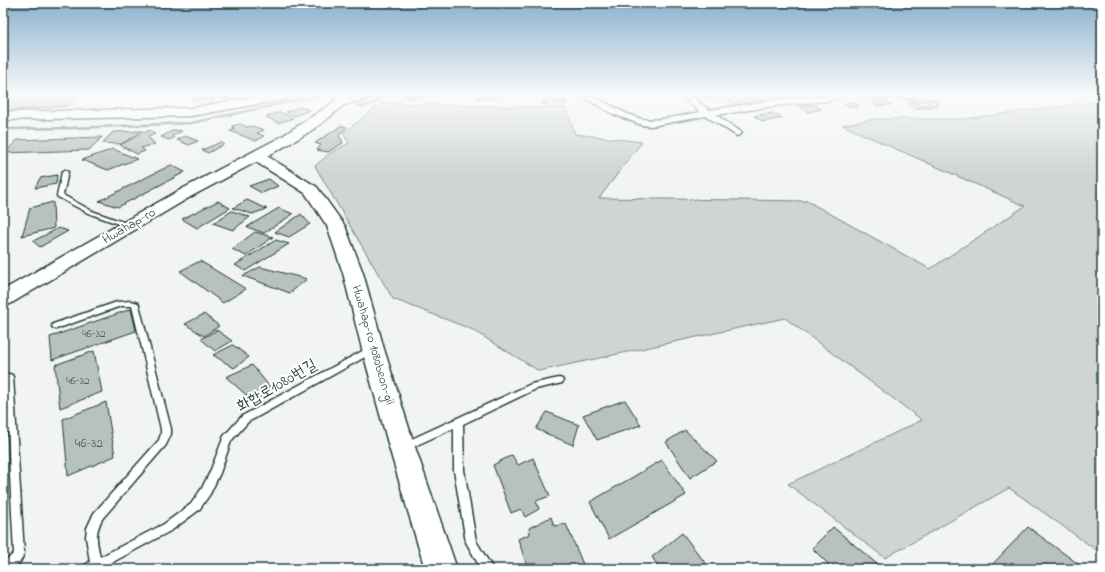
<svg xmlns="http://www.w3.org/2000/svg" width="1105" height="572" viewBox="0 0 1105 572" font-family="'Indie Flower','Poor Story',sans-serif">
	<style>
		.green { fill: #ced5d3; stroke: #768984 }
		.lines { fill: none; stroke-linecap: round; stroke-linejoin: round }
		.stream { stroke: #6d807b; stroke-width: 2.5 }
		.building { fill: #b7c1bd; stroke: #1f3d34 }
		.lane-casing { stroke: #1f3d34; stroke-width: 3 }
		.street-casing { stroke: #1f3d34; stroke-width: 3 }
		.secondary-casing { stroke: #1f3d34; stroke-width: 3 }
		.lane { fill: #fff; fill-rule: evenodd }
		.street { fill: #fff; fill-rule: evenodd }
		.secondary { fill: #fff; fill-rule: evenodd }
		.labels { text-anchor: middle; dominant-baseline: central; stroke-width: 4; stroke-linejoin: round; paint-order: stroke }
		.number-label { font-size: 11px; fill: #455e56 }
		.street-label { font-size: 13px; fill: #1f3d34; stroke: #fff }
		.near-number-label { font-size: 13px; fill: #455e56 }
		.near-street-label { font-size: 16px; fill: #1f3d34; stroke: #fff }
	</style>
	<rect width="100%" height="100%" fill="#f2f3f3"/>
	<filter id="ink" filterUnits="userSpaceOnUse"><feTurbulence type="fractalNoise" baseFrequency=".025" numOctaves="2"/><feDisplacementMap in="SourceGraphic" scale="8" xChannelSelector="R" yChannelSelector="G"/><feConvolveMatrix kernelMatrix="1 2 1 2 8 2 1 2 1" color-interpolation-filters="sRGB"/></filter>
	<g filter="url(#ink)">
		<path class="green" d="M 1102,101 L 1102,554 L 1009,488 L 885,558 L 788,484 L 922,420 L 785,318 L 539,371 L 471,329 L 393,299 L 315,166 L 329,154 L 349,143 L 343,133 L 382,103 L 566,108 L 575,134 L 642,142 L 599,198 L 807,201 L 930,269 L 1025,206 L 842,125 L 874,119 L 963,119 Z"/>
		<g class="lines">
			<path class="stream" d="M 3,129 L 72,128 L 191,123 L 321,95"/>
		</g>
		<path class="building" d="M 14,95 L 84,95 L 66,106 L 3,111 L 3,104 Z
			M 195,95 L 216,95 L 213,100 L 192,100 Z
			M 219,95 L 234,95 L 232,97 L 218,99 Z
			M 403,95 L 426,95 L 425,97 L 408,98 Z
			M 480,95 L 498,95 L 496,99 L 476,98 Z
			M 546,95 L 555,95 L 547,104 L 541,103 Z
			M 689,95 L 720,95 L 722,97 L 695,100 Z
			M 734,95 L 770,95 L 775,99 L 783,98 L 785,100 L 766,103 L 751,103 L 753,104 L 735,106 L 725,96 Z
			M 374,97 L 382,100 L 364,107 L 356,105 Z
			M 910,98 L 934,99 L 939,106 L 932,106 L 927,101 L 913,101 Z
			M 555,100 L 565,100 L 566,104 L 553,104 Z
			M 885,101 L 891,105 L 876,106 L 871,102 Z
			M 907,101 L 918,103 L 919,104 L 928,105 L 931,108 L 914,108 Z
			M 849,102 L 859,105 L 857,108 L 844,105 Z
			M 814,105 L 821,109 L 808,112 L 799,106 Z
			M 300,107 L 310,110 L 295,116 L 286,112 Z
			M 280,112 L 293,118 L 278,123 L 266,117 Z
			M 773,113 L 782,118 L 763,122 L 754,116 Z
			M 240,124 L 247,127 L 253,126 L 264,130 L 257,133 L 264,136 L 256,141 L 230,131 L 235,129 L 232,126 Z
			M 341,126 L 347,127 L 339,135 L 343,143 L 328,152 L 317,150 L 321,145 L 315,143 Z
			M 150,130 L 155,134 L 148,137 L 155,144 L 141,148 L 145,151 L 137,154 L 120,145 Z
			M 174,130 L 182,131 L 172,136 L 174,138 L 169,140 L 161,137 Z
			M 143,131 L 121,144 L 102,143 L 113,132 Z
			M 185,136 L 198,141 L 189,145 L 177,140 Z
			M 102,137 L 89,150 L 5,153 L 17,140 Z
			M 221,142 L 224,144 L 208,153 L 202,150 Z
			M 113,149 L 137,159 L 108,170 L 82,160 Z
			M 171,165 L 185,172 L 118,207 L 99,201 Z
			M 57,175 L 56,184 L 35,188 L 40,178 Z
			M 269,179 L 278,186 L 262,193 L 249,186 Z
			M 247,200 L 267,209 L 252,214 L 233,208 Z
			M 218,201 L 230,208 L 197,228 L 182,219 Z
			M 53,202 L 54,228 L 22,236 L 30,208 Z
			M 279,208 L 293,214 L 264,233 L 247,227 Z
			M 232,211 L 250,217 L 233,230 L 213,223 Z
			M 301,214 L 310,224 L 289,237 L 275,232 Z
			M 59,228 L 68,231 L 40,247 L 33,241 Z
			M 255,232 L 273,237 L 246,256 L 232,249 Z
			M 276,240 L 289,244 L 245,271 L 235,265 Z
			M 200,261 L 246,289 L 223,303 L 180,271 Z
			M 260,267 L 307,279 L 290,293 L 243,276 Z
			M 131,309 L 136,331 L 52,360 L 50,337 Z
			M 204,314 L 219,326 L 204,336 L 185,324 Z
			M 217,330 L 232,341 L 215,351 L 201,339 Z
			M 233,345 L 249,357 L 234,368 L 213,355 Z
			M 94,351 L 102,392 L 60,408 L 55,365 Z
			M 252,365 L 274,392 L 253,401 L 226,377 Z
			M 625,400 L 641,425 L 597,440 L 583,415 Z
			M 106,402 L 115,456 L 68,476 L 63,419 Z
			M 547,412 L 579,425 L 573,445 L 536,429 Z
			M 685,430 L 717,461 L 690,478 L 666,442 Z
			M 512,455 L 518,465 L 533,458 L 550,496 L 536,501 L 539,509 L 525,517 L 521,509 L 511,513 L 493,465 Z
			M 662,460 L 686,495 L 609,539 L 590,502 Z
			M 551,517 L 554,526 L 566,524 L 585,569 L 528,569 L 518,539 L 530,534 L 529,528 Z
			M 833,527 L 883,569 L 833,569 L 812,548 Z
			M 1028,527 L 1085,569 L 988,569 Z
			M 682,533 L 710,569 L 660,569 L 652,557 Z"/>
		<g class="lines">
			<g class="lane-casing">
				<path id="lane" d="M 65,170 L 68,172 L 63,195 L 92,211 L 131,225 L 132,226 L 131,227 L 127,227 L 88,213 L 58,197 L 57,196 L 62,172 Z
					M 131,301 L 138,303 L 139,305 L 171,429 L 171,434 L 166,445 L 102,519 C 94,535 97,541 100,557 L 164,524 L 191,504 L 202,488 L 210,472 L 224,436 L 242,416 L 368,348 L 374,348 L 375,350 L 374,352 L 248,422 L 231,441 L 220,473 L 210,494 L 199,510 L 172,530 L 100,569 L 83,569 L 85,565 L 90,562 L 86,537 L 87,528 L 94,513 L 159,440 L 161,434 L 161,429 L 132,306 L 121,306 L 56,329 L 53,328 L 52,326 L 53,324 L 117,302 Z
					M 9,374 L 12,375 L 13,377 L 24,553 C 20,565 16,569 3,569 L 3,561 L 9,558 L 14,553 L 5,377 L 6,375 Z
					M 559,378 L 562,379 L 563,381 L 562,383 L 536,389 L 463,424 L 464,470 L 476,541 L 493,569 L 481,569 L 466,542 L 454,470 L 454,428 L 406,450 L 403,449 L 401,446 L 403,443 L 531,384 Z"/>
			</g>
			<g class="street-casing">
				<path id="street" d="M 361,95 L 374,95 L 373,97 L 337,107 L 333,104 L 334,102 Z
					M 579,95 C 602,95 619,114 642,119 C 658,122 683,115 700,112 L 681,95 L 690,95 L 709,110 L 782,99 L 844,95 L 843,97 L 826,101 L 782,105 L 716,115 L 740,131 L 742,133 L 737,136 L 706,116 L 651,126 L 642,125 L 613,114 Z
					M 859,95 L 914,95 L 910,98 L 863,98 Z"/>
			</g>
			<g class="secondary-casing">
				<path id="secondary" d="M 266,95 L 292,95 L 290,98 L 286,99 L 191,116 L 3,120 L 3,112 L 191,108 Z
					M 339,95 L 351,95 C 334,120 293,142 267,156 L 317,187 L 345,226 L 363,273 L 384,349 L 415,447 L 457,569 L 425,569 L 389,447 L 362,349 L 343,273 L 327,226 L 305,193 L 256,162 L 192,196 L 10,304 L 3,306 L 3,290 L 180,190 L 281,137 L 331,104 Z"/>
			</g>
			<use href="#lane" class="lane"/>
			<use href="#street" class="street"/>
			<use href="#secondary" class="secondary"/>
		</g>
	</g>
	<linearGradient id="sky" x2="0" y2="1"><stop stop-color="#8bb1cf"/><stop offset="0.54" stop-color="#f9fafa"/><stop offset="1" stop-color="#f9fafa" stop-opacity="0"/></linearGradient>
	<rect width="1105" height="175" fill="url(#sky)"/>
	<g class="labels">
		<g class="number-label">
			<text x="94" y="334">46-32</text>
			<text x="78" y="381">46-32</text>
		</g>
		<g class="street-label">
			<text transform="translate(129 226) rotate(-30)">Hwahap-ro</text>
			<text transform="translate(373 345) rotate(74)">Hwahap-ro 1080beon-gil</text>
		</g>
		<g class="near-number-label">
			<text x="89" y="443">46-32</text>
		</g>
		<g class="near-street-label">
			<text transform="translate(277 386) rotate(-30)">화합로1080번길</text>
		</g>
	</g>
	<rect width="1105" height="572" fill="none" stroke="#fff" stroke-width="16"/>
	<rect x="8" y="8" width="1089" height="556" fill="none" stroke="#1f3d34" stroke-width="1.5" filter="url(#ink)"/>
</svg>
